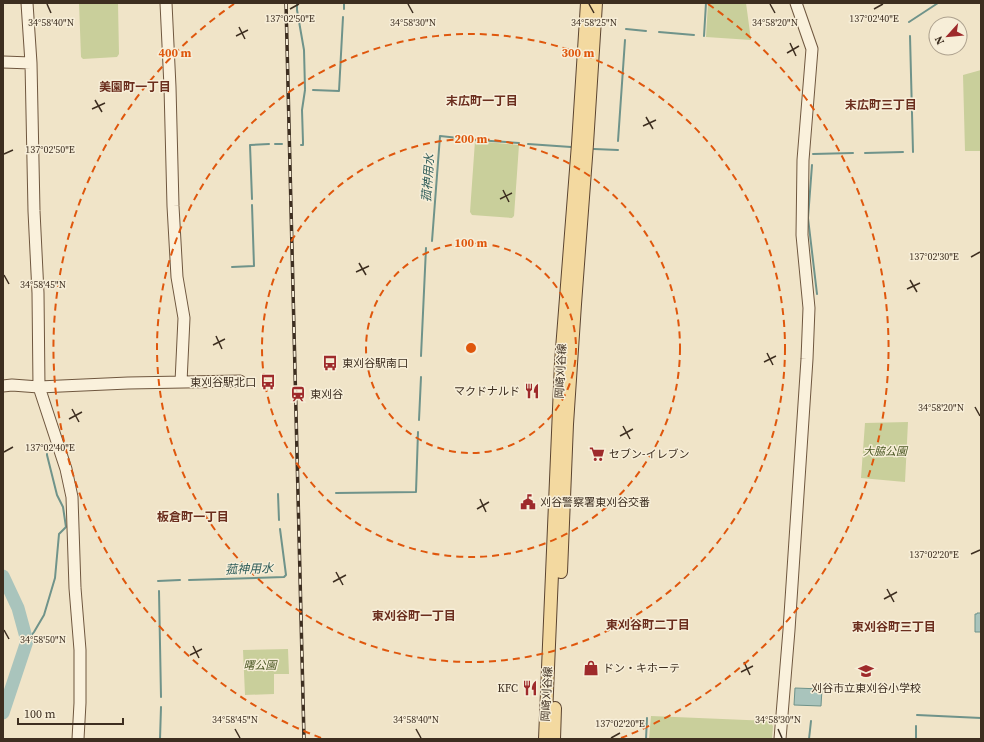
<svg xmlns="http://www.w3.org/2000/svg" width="984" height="742" viewBox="0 0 984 742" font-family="'Source Serif 4','Noto Sans JP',serif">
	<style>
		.green { fill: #c9cf9b }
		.water { fill: #a9c4bc; stroke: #6f938a }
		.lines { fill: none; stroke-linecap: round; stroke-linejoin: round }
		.stream { stroke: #6f938a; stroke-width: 2 }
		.river { stroke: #a9c4bc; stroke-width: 13 }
		.secondary-casing { stroke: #6f573f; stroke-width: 13 }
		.primary-casing { stroke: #5b4430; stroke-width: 14 }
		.secondary { stroke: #faf1dc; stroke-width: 11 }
		.primary { stroke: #f3d9a0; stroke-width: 12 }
		.rail-casing { stroke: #3d2e20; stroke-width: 3.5 }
		.rail { stroke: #f7eed8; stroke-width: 2; stroke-dasharray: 6; stroke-linecap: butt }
		.ticks { fill: none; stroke: #3d2e20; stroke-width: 1.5 }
		.ring { fill: none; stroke: #df570d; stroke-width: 2; stroke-dasharray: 7 5 }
		.labels { text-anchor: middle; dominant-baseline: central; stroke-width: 3; stroke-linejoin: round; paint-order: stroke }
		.poi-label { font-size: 11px; fill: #3d2e20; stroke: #f7eed8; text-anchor: start }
		.street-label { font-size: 11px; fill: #3d2e20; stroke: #f7eed8 }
		.park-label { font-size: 11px; font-style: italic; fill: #4d5a26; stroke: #f7eed8 }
		.neighbourhood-label { font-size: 12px; font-weight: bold; fill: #6b2e1e; stroke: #f7eed8 }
		.water-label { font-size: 12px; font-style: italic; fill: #2f5d5a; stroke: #f7eed8 }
		.ticks-label { font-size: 10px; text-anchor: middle; fill: #3d2e20; stroke: #f7eed8; stroke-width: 3; stroke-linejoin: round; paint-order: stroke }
		.centre { fill: #df570d; stroke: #f7eed8; stroke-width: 2 }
		.ring-label { font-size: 12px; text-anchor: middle; font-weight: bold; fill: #df570d; stroke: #f7eed8; stroke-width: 3; stroke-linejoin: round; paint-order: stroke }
	</style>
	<rect width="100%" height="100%" fill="#f0e4c8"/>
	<path class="green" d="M 79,3 L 118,3 L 119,54 L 117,57 L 83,59 L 81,57 Z
		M 708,3 L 746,3 L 751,40 L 706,37 Z
		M 981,70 L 981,151 L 965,151 L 963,75 Z
		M 475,141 L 519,145 L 514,216 L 512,218 L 472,215 L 470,212 Z
		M 908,422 L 905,482 L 861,478 L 865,423 Z
		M 288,649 L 289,674 L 274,674 L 274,694 L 245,695 L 243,650 Z
		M 651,716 L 769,721 L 773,726 L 772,739 L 649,739 Z"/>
	<path class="water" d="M 977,613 L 981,613 L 981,632 L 975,632 L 975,614 L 977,614 Z
		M 795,688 L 822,689 L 821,706 L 794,705 Z"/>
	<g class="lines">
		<path class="stream" d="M 297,3 L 297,10 L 304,50 L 305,89
			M 344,9 L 344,3
			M 909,22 L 938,3
			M 626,29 L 646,31
			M 659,32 L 694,35
			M 704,36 L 706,3
			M 910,36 L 913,152
			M 313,90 L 339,91 L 343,17
			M 476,140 L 519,143
			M 618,141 L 625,40
			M 275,144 L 282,144
			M 528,144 L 571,147
			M 301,145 L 303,145 L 303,142 L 302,110 L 305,90
			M 594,149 L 618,150
			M 865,153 L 903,152
			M 813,154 L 853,153
			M 812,165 L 808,218 L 817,294
			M 252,199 L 250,145 L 269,144
			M 432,241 L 440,136 L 459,138
			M 232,267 L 254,266 L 252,205
			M 421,356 L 426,248
			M 419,420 L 421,377
			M 336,493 L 416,492 L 418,432
			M 278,494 L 279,520
			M 189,580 L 284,577 L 286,575 L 280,529
			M 158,581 L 180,580
			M 159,591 L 161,697
			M 27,641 L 34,632 L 44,615 L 55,578 L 59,534 L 66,527 L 63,507 L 57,495 L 47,455 L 47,454
			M 917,715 L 981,718
			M 160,739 L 161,707
			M 646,739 L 647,718
			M 809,739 L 811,721
			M 916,739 L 916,726"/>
		<path class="river" d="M 3,576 L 18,608 L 27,641 L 3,713"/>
		<g class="secondary-casing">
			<path id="secondary" d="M 27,3 L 31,63 L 34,211 L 38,293 L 39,387 L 66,469 L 72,497 L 75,588 L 80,650 L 80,703 L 78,739
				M 166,3 L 170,87 L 173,206 L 177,277 L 184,318 L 181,382
				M 3,62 L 31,63
				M 3,386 L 12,385 L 39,387 L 128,383 L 240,381
				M 780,739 L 789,630 L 807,359 L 809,308 L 802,235 L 803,160 L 812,49 L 796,3"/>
		</g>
		<g class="primary-casing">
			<path id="primary" d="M 561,572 L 567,424 L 575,304 L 587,144 L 596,3
				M 545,739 L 561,362 L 578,144 L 587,3
				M 554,739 L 555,708"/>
		</g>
		<use href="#secondary" class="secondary"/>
		<use href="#primary" class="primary"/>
		<g class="rail-casing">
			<path id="rail" d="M 286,3 L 304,739"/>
		</g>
		<use href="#rail" class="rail"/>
	</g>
	<path class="ticks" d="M 47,4 L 51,13M 408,4 L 413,13M 589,4 L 594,13M 770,4 L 775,13M 290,9 L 299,4M 874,9 L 883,4M 239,27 L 245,39M 236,36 L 248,30M 790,43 L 796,56M 787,53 L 799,46M 95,100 L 102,112M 92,109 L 105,103M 646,117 L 653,129M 643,126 L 656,120M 4,154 L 13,150M 503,190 L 509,202M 500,199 L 512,193M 971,257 L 980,252M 359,263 L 366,275M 356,272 L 369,266M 4,275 L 9,284M 910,280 L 917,292M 907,289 L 920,283M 216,336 L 222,349M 213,345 L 225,339M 767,353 L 773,365M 764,362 L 776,356M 975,407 L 980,416M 72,409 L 79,422M 69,419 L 82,412M 623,426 L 630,439M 620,436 L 633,429M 4,452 L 13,447M 480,499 L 486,512M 477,509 L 489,502M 971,554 L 980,550M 336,572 L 343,585M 333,582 L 346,575M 887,589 L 894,602M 884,599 L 897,592M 4,630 L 9,639M 193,646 L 199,658M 190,655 L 202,649M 744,662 L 750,675M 741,672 L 753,666M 235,729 L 240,738M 416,729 L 421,738M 778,729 L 782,738M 611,738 L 620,733"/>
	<g class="ring">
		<circle cx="471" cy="348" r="105"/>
		<circle cx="471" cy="348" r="209"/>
		<circle cx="471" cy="348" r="314"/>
		<path d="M321 738A418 418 0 0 1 234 4M708 4A418 418 0 0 1 621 738"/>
	</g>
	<defs>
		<g id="bus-bare" transform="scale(1.2)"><path d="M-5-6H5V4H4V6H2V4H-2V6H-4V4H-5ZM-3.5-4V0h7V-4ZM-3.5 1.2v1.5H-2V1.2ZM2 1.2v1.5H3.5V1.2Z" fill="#9e2a2b" stroke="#f7eed8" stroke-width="2.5" paint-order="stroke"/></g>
		<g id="restaurant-bare" transform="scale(1.2)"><path d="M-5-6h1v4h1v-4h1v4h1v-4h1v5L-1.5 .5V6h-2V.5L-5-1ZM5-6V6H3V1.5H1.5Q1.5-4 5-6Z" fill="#9e2a2b" stroke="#f7eed8" stroke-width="2.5" paint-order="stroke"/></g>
		<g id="station-bare" transform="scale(1.2)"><path d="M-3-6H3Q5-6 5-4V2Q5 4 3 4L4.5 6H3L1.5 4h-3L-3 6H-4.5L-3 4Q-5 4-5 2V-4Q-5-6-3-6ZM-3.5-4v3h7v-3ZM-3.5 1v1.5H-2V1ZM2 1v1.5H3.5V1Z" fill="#9e2a2b" stroke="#f7eed8" stroke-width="2.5" paint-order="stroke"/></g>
		<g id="supermarket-bare" transform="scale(1.2)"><path d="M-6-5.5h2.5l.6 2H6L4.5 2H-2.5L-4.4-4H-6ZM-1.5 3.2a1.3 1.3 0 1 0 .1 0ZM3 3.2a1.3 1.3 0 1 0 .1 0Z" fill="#9e2a2b" stroke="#f7eed8" stroke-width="2.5" paint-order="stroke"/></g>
		<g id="civic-bare" transform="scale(1.2)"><path d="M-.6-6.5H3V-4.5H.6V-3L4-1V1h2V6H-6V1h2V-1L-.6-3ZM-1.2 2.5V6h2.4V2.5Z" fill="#9e2a2b" stroke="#f7eed8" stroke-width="2.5" paint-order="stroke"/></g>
		<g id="shop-bare" transform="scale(1.2)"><path d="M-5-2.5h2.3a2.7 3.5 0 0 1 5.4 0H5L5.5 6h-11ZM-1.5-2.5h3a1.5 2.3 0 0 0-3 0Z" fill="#9e2a2b" stroke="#f7eed8" stroke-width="2.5" paint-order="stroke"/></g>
		<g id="school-bare" transform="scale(1.2)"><path d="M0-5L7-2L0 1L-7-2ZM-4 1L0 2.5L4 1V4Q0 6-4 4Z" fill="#9e2a2b" stroke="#f7eed8" stroke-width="2.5" paint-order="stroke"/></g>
	</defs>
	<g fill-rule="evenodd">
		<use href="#bus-bare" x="330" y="363"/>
		<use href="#bus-bare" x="268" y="382"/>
		<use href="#restaurant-bare" x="532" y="391"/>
		<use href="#station-bare" x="298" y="394"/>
		<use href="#supermarket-bare" x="597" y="454"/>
		<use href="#civic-bare" x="528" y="502"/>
		<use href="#shop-bare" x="591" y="668"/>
		<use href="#school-bare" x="866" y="671"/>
		<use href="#restaurant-bare" x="530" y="688"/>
	</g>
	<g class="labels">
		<g class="poi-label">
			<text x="342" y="363">東刈谷駅南口</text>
			<text x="256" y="382" text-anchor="end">東刈谷駅北口</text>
			<text x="520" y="391" text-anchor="end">マクドナルド</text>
			<text x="310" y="394">東刈谷</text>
			<text x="609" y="454">セブン-イレブン</text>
			<text x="540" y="502">刈谷警察署東刈谷交番</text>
			<text x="603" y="668">ドン・キホーテ</text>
			<text x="518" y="688" text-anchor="end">KFC</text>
			<text x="866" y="688" text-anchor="middle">刈谷市立東刈谷小学校</text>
		</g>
		<g class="street-label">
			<text transform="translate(561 371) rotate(-87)">岡崎刈谷線</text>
			<text transform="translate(547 694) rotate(-87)">岡崎刈谷線</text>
		</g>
		<g class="park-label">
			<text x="885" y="451">大脇公園</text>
			<text x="260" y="665">曙公園</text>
		</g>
		<g class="neighbourhood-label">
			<text x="135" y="87">美園町一丁目</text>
			<text x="482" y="101">末広町一丁目</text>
			<text x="881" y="105">末広町三丁目</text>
			<text x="193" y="517">板倉町一丁目</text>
			<text x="414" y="616">東刈谷町一丁目</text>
			<text x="648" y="625">東刈谷町二丁目</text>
			<text x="894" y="627">東刈谷町三丁目</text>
		</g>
		<g class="water-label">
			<text transform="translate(428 178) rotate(-86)">菰神用水</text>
			<text transform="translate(249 569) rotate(-2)">菰神用水</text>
		</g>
	</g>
	<g class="ticks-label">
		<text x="290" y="22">137°02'50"E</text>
		<text x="874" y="22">137°02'40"E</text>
		<text x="51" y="26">34°58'40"N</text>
		<text x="413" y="26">34°58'30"N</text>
		<text x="594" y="26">34°58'25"N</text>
		<text x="775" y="26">34°58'20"N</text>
		<text x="50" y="153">137°02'50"E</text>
		<text x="934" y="260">137°02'30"E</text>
		<text x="43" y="288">34°58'45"N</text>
		<text x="941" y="411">34°58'20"N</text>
		<text x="50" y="451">137°02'40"E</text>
		<text x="934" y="558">137°02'20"E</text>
		<text x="43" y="643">34°58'50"N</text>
		<text x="235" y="723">34°58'45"N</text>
		<text x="416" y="723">34°58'40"N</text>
		<text x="778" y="723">34°58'30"N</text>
		<text x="620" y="727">137°02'20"E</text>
	</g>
	<circle cx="471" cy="348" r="6" class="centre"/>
	<g class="ring-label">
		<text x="175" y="57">400 m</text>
		<text x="578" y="57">300 m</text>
		<text x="471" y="143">200 m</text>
		<text x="471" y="247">100 m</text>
	</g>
	<rect width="984" height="742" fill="none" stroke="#3d2e20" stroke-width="8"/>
	<g transform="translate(948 36) rotate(243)"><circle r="19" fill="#f7eed8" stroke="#ada18e"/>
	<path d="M0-3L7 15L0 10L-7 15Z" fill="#9e2a2b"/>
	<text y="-6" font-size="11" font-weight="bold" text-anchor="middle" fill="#3d2e20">N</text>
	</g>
	<path d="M18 718v6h105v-6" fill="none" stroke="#3d2e20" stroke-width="2"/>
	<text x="24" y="718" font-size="12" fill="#3d2e20" stroke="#f7eed8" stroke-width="3" paint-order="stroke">100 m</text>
</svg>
